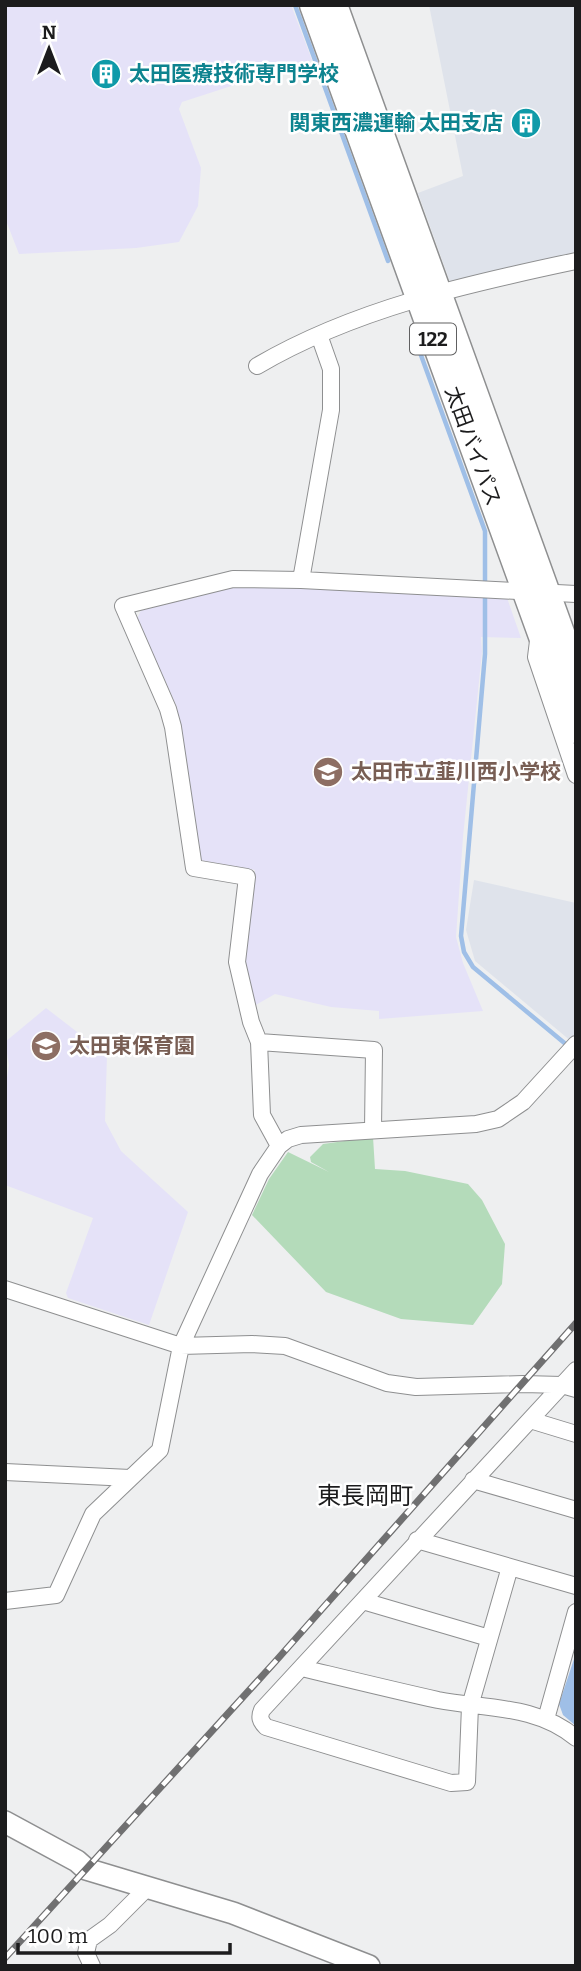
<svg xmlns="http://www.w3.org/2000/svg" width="581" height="1971" viewBox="0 0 581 1971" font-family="Bitter,'Noto Sans JP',serif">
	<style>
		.built { fill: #dfe3eb }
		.education { fill: #e5e2f8 }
		.green { fill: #b4dbba }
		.water { fill: #9fbfe7 }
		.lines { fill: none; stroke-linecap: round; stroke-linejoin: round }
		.stream { stroke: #9fbfe7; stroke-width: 4.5 }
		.minor-casing { stroke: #8e8f90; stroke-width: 18 }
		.secondary-casing { stroke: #8e8f90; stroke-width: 24 }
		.trunk-casing { stroke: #8e8f90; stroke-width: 29 }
		.minor { stroke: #fff; stroke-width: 16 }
		.secondary { stroke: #fff; stroke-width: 21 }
		.trunk { stroke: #fff; stroke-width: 26 }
		.rail-casing { stroke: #707071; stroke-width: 7 }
		.rail { stroke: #fff; stroke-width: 4.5; stroke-dasharray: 13; stroke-linecap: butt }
		.labels { text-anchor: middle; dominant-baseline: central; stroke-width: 5; stroke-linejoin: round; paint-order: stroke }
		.shield { fill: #fff; stroke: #606061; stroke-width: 2 }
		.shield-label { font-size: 19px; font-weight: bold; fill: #1c1c1d }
		.culture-label { font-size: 21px; font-weight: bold; fill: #0d838f; stroke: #fff; text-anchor: start }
		.street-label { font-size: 21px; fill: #1c1c1d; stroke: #fff }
		.education-label { font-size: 21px; font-weight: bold; fill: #785e54; stroke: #fff; text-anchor: start }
		.quarter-label { font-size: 24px; fill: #1c1c1d; stroke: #fff }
	</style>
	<rect width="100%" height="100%" fill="#eeeff0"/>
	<path class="built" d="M 429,5 L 576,5 L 576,252 L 450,282 L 418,193 L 463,176 Z
		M 474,880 L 576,903 L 576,1037 L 572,1042 L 475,961 L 466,930 Z"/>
	<path class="education" d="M 5,5 L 291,5 L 312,60 L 182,102 L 179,109 L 201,168 L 198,206 L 179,242 L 136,248 L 19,254 L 5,218 Z
		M 301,587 L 507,598 L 521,638 L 481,637 L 482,652 L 463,837 L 456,937 L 463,963 L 483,1011 L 379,1019 L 379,1011 L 331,1007 L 275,994 L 254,1006 L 244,961 L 255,870 L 200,860 L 177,707 L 137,619 L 142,608 L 231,588 Z
		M 46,1008 L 107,1055 L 105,1121 L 121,1151 L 188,1212 L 149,1325 L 68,1298 L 66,1293 L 93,1218 L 5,1185 L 5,1090 L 9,1065 L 5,1042 Z"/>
	<path class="green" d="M 373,1137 L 375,1169 L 405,1171 L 468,1184 L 482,1200 L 505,1244 L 502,1284 L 473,1325 L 401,1319 L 326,1292 L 252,1215 L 269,1179 L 288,1152 L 329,1172 L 311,1162 L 310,1157 L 323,1144 Z"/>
	<path class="water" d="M 576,1653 L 576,1726 L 563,1715 L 559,1704 Z"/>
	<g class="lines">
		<path class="stream" d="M 295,5 L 388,261
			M 418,347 L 485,531 L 485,654 L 461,936 L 464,952 L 473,967 L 568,1046"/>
		<g class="minor-casing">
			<path id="minor" d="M 257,366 C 354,309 467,284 576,261
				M 301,580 L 331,410 L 331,369 L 319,335
				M 538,641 L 536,657 L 576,775
				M 259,1042 L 374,1050 L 373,1129
				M 279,1146 L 262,1115 L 259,1042 L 251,1022 L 237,962 L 247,877 L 194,868 L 173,727 L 168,709 L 123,606 L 233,579 L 301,580 L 576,594
				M 5,1289 L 181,1346 L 252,1344 L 285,1346 L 387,1383 L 416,1387 L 523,1384 L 562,1385 L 576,1389
				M 530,1420 L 576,1434
				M 5,1472 L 130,1478
				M 473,1480 L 576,1510
				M 417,1540 L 576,1586
				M 510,1567 L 470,1706 L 467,1782 L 451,1783 L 266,1727 C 260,1721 259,1717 262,1710 L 576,1370
				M 5,1601 L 56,1595 L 93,1514 L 160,1450 L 181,1346 L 260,1174 L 279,1146 L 288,1139 L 301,1135 L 476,1124 L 498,1119 L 523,1102 L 576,1044
				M 363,1601 L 489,1638
				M 302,1668 C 348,1679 393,1690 438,1700 C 486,1709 537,1705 576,1738
				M 546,1719 L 576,1612
				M 92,1966 L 86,1953 L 89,1940 L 110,1925 L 147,1888"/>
		</g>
		<g class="secondary-casing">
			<path id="secondary" d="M 5,1822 L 77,1861 L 86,1869 L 233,1913 L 369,1966"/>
		</g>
		<g class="trunk-casing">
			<path id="trunk" d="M 313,5 L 576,730
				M 334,5 L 576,674"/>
		</g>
		<use href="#minor" class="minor"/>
		<use href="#secondary" class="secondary"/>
		<use href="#trunk" class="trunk"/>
		<g class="rail-casing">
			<path id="rail" d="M 5,1958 L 274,1663 L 576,1323"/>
		</g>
		<use href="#rail" class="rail"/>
	</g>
	<defs>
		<g id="building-disc" transform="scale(1.575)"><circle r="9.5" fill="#0f9aa8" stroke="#fff"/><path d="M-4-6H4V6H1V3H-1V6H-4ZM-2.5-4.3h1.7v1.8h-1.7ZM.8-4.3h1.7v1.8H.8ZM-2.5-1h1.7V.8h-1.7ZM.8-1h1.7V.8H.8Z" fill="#fff"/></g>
		<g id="school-disc" transform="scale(1.575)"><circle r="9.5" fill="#8d6e63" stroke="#fff"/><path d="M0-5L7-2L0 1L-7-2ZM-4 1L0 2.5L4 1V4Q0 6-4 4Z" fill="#fff"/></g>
	</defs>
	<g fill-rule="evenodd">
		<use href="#building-disc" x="106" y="74"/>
		<use href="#building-disc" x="526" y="123"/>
		<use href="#school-disc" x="328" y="772"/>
		<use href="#school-disc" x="46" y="1046"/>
	</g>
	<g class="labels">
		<rect class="shield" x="410" y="323.5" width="46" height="31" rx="5"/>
		<g class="shield-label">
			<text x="433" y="339">122</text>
		</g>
		<g class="culture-label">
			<text x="129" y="74">太田医療技術専門学校</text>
			<text x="503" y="123" text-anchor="end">関東西濃運輸 太田支店</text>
		</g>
		<g class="street-label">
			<text transform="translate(473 446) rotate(70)">太田バイパス</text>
		</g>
		<g class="education-label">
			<text x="351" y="772">太田市立韮川西小学校</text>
			<text x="69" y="1046">太田東保育園</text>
		</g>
		<g class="quarter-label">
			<text x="365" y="1496">東長岡町</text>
		</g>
	</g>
	<rect width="581" height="1971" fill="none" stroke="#1c1c1d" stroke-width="14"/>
	<g transform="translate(49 49)" stroke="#ffffff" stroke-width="5" paint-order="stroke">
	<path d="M0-5L12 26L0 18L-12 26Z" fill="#1c1c1d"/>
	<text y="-10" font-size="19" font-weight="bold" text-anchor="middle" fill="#1c1c1d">N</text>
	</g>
	<path d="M18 1943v10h212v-10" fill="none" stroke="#1c1c1d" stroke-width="3.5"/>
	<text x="28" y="1943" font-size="21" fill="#1c1c1d" stroke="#ffffff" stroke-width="5" paint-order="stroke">100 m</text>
</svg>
